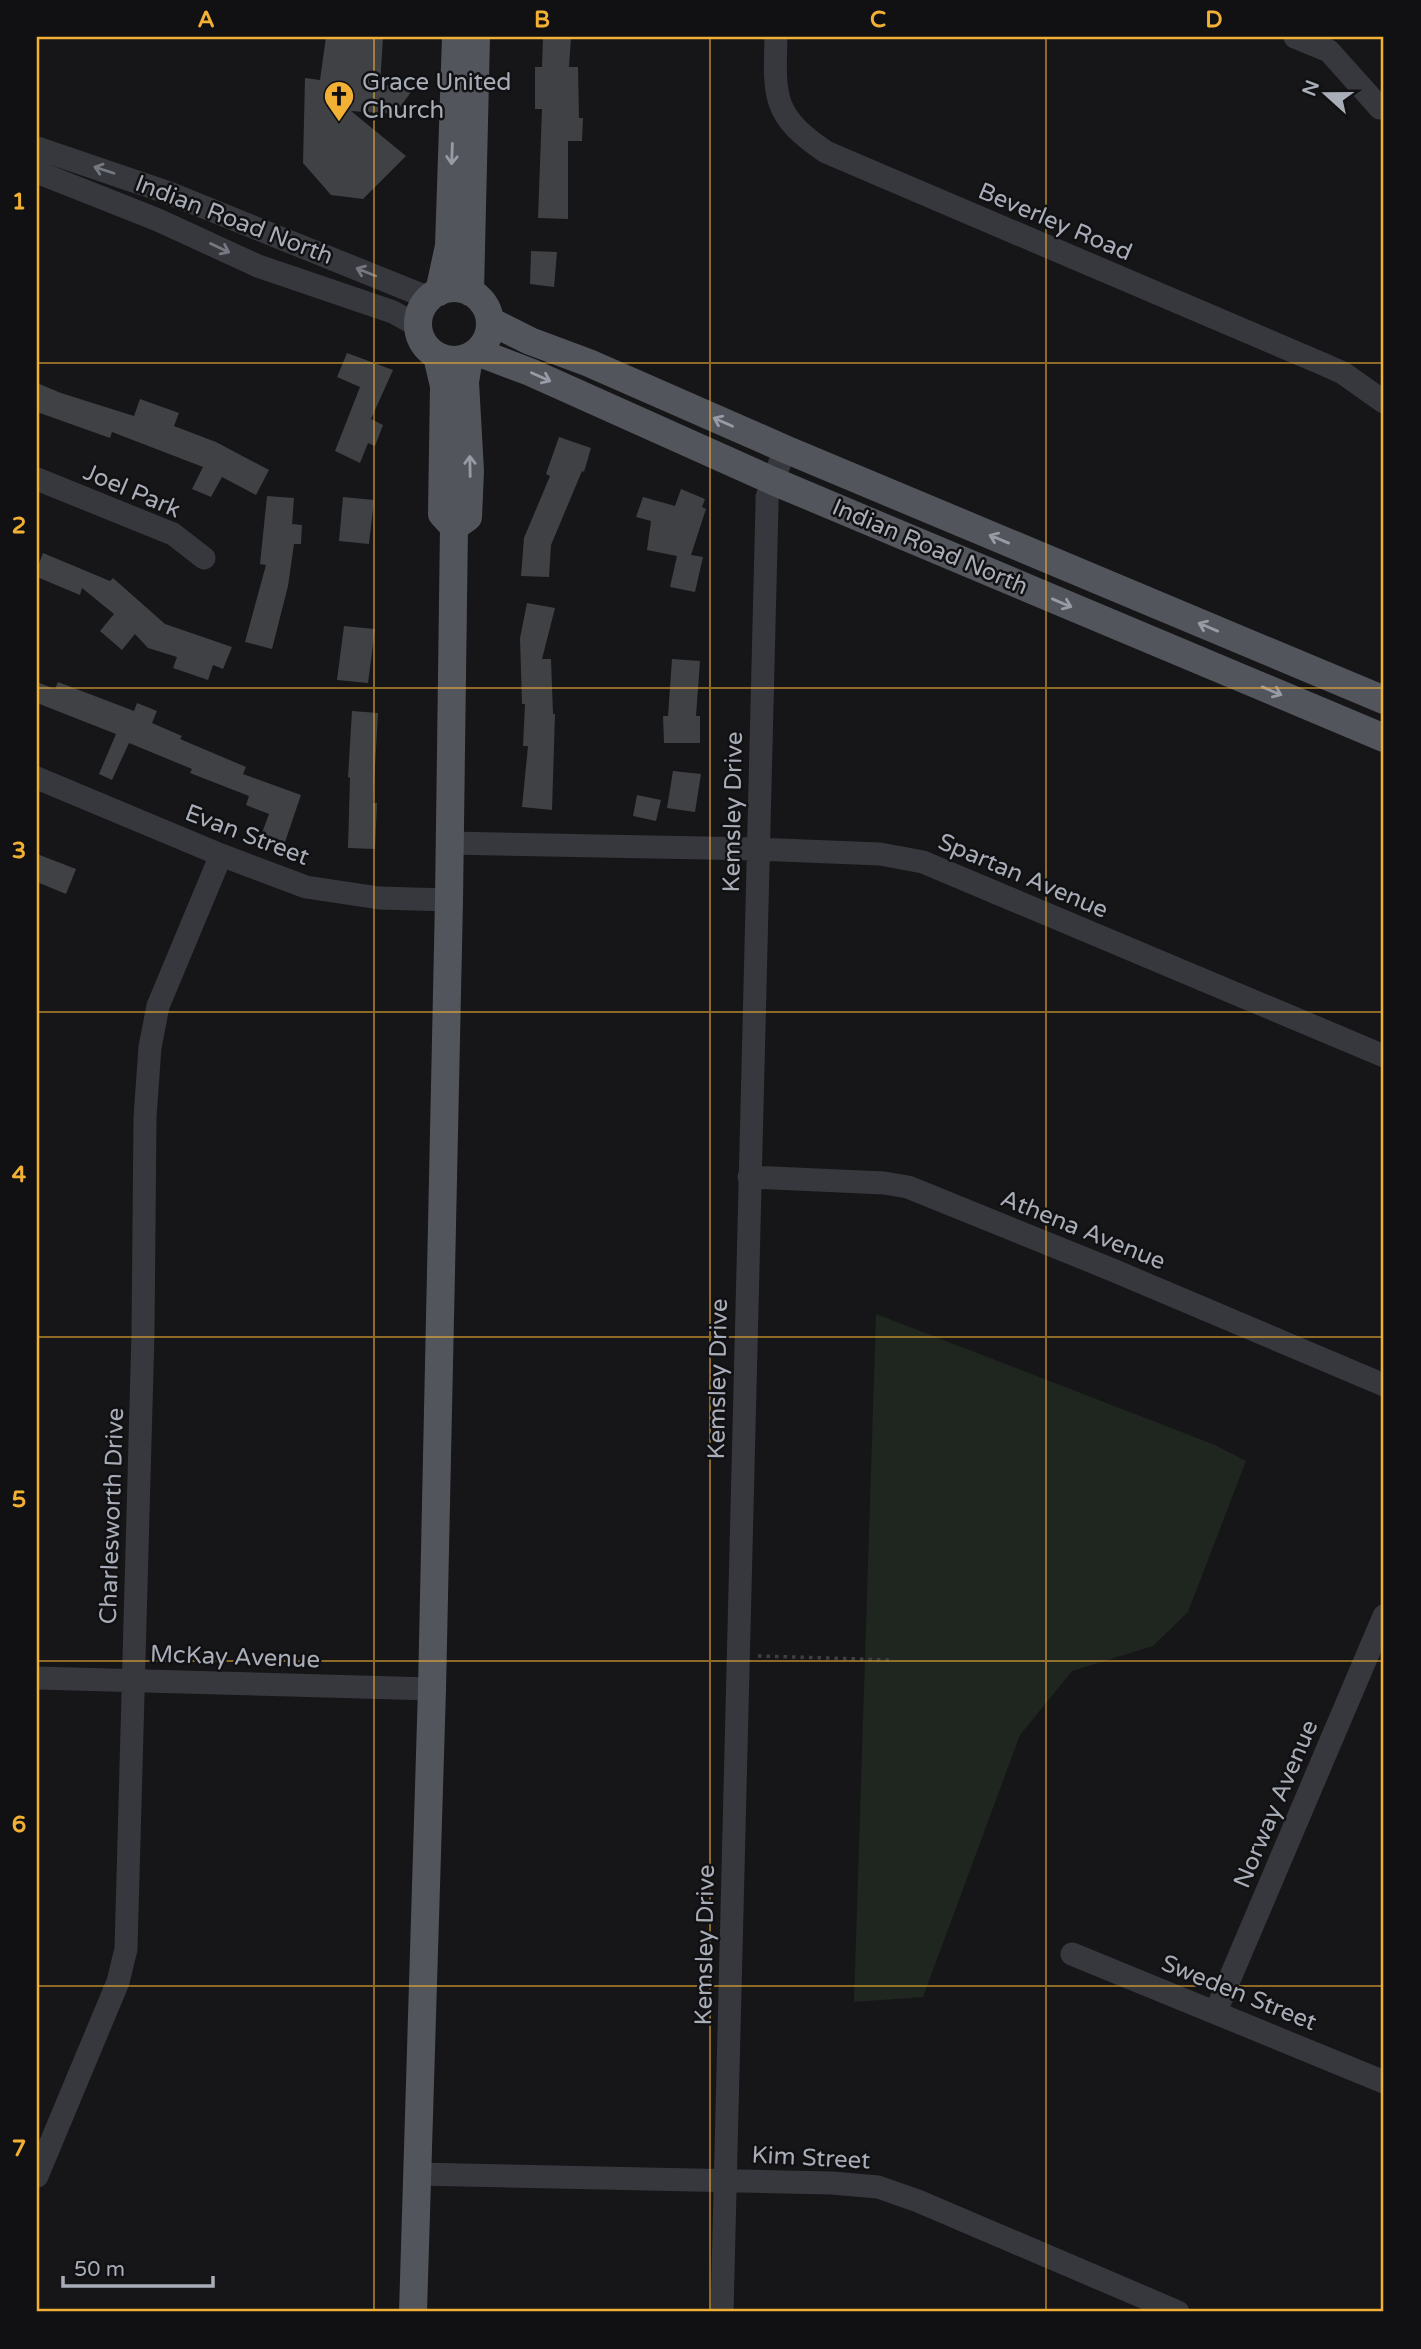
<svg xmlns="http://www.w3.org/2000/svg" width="1421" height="2349" viewBox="0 0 1421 2349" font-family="'Varela Round',sans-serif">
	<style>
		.green { fill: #1e261f }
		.building { fill: #404145 }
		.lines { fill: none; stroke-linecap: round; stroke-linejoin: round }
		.path { stroke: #3d3f44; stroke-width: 3.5; stroke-dasharray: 3.5 5; stroke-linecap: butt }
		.minor { stroke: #37383d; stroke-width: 23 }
		.major { stroke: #53555c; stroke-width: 28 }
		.oneway { stroke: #979ba6 }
		.oneway2 { stroke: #757881 }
		.grid { fill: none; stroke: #f2b134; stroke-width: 2; stroke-opacity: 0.55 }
		.labels { text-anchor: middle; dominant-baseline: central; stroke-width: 5; stroke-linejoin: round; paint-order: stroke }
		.poi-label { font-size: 24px; fill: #a8adb8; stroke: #111113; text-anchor: start }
		.street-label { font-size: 24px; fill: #a8adb8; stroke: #111113 }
		.neatline { fill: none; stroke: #f2b134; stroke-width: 2.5 }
		.grid-label { font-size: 23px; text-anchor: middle; font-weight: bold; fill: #f2b134 }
	</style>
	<rect width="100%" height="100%" fill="#161618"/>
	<path class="green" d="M 876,1314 L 1215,1445 L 1246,1461 L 1188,1612 L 1153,1646 L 1072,1671 L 1020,1735 L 923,1997 L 854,2002 Z"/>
	<path class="building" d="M 326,37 L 383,37 L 380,86 L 397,84 L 411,92 L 395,114 L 351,111 L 406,156 L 363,199 L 331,195 L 303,163 L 305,78 L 320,80 Z
		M 543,37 L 571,37 L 569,67 L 578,67 L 579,118 L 583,118 L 582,141 L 568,141 L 568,219 L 538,218 L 542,109 L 535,109 L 535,67 L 542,67 Z
		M 531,251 L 557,252 L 554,287 L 530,284 Z
		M 347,353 L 393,370 L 371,419 L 383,425 L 375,446 L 368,443 L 360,463 L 335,451 L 360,387 L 337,377 Z
		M 37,383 L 61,393 L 134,416 L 140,399 L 179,413 L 174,426 L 216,442 L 269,470 L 256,495 L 222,477 L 211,497 L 192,489 L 203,467 L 112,432 L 110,438 L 37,412 Z
		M 559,437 L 591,448 L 584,472 L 582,471 L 551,545 L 549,577 L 521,576 L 524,538 L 550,476 L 546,474 Z
		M 681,489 L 705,499 L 702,507 L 706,509 L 691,555 L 703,557 L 695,592 L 670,587 L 677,556 L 647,550 L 651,521 L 636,517 L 643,497 L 675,506 Z
		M 267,496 L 294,498 L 292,524 L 302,525 L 301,544 L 294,544 L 288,586 L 272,649 L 245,642 L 266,565 L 260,564 Z
		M 343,497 L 374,500 L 369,544 L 339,541 Z
		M 43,553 L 110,581 L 113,578 L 165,624 L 232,647 L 223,669 L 213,665 L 208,680 L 173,668 L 177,657 L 148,648 L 135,634 L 122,650 L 100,631 L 114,614 L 82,588 L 80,595 L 37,577 L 37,569 Z
		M 527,603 L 555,608 L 542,659 L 551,659 L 553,714 L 555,714 L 552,810 L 522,807 L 528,746 L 523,746 L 525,704 L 522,704 L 520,638 Z
		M 344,626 L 375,629 L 368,683 L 337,680 Z
		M 672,659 L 700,661 L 696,716 L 700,716 L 700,743 L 664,743 L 663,716 L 668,716 Z
		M 37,682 L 55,689 L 58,682 L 134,711 L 137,703 L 157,711 L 152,723 L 182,736 L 180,739 L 246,767 L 243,774 L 301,795 L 285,842 L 262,833 L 269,814 L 246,805 L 249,796 L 190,773 L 192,769 L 129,743 L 112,780 L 99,774 L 116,734 L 37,703 Z
		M 352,711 L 378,713 L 373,803 L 377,803 L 375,849 L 348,848 L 350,778 L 348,777 Z
		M 673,771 L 701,774 L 695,812 L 667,808 Z
		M 637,795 L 661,800 L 656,821 L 633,816 Z
		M 37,854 L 76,869 L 66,894 L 37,882 Z"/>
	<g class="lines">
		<path class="path" d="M 758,1656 L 893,1660"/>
		<path class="minor" d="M 776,37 C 774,98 773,116 826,152 L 1323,364 L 1343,373 L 1384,402
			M 1295,37 L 1329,51 L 1380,108
			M 37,148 L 169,193 L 429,298
			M 37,172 L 158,220 L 258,266 L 393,312 L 418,326
			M 37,479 L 173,534 L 204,558
			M 37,778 L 221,855 L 306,887 L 379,898 L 449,900
			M 450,843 L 758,849 L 880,854 L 923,862 L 1384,1056
			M 749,1177 L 884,1183 L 908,1187 L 1115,1271 L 1384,1385
			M 37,1678 L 432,1689
			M 1072,1954 L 1384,2082
			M 1216,2011 L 1384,1616
			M 416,2174 L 832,2183 L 878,2187 L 918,2201 L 1178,2312
			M 37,2176 L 118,1982 L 126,1949 L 143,1333 L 145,1117 L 150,1047 L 158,1006 L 221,855
			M 722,2312 L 767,505 L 767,497 L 785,449"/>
		<path class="major" d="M418 324a36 36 0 1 1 72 0a36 36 0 1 1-72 0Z
			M 439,292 L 449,246 L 456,37
			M 470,292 L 476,37
			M 490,321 L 530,341 L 589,363 L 785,449 L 1384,700
			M 477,352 L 530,372 L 773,481 L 1384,738
			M 454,527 L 468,517 L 470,471 L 465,382 L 469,357
			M 413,2312 L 432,1689 L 449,900 L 454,527 L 442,514 L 444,386 L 437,356"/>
	</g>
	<defs><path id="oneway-shaft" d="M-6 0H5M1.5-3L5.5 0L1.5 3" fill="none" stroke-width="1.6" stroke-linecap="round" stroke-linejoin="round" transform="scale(1.75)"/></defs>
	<g class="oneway">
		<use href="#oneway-shaft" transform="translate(452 154) rotate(92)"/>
		<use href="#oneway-shaft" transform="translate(541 377) rotate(24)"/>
		<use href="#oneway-shaft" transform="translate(723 422) rotate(-156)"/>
		<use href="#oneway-shaft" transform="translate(470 466) rotate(-91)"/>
		<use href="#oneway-shaft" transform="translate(999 539) rotate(-157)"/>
		<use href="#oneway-shaft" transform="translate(1062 603) rotate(23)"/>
		<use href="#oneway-shaft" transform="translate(1208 627) rotate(-157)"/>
		<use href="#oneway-shaft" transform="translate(1272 691) rotate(23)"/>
	</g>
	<g class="oneway2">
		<use href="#oneway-shaft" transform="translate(104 170) rotate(-162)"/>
		<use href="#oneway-shaft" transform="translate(220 248) rotate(25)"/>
		<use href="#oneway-shaft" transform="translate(366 272) rotate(-158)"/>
	</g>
	<path class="grid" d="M 374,37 L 374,2312M 710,37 L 710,2312M 1046,37 L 1046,2312M 37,363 L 1384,363M 37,688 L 1384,688M 37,1012 L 1384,1012M 37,1337 L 1384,1337M 37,1661 L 1384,1661M 37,1986 L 1384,1986"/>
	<defs>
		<g id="church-pin" transform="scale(1.575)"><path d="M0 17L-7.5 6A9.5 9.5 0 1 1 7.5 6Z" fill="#f2b134" stroke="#111113"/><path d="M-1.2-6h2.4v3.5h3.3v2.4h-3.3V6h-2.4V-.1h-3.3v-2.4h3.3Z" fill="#111"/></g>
	</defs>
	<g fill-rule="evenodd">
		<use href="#church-pin" x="339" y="96"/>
	</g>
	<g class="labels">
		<g class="poi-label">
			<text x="362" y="82">Grace United<tspan x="362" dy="28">Church</tspan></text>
		</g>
		<g class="street-label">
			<text transform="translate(234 220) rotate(21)">Indian Road North</text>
			<text transform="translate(1055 222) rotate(23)">Beverley Road</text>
			<text transform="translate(132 491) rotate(23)">Joel Park</text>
			<text transform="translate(930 547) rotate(23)">Indian Road North</text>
			<text transform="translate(733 812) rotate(-89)">Kemsley Drive</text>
			<text transform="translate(247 835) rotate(21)">Evan Street</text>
			<text transform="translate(1023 876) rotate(23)">Spartan Avenue</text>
			<text transform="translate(1083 1230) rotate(22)">Athena Avenue</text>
			<text transform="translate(718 1379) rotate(-89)">Kemsley Drive</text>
			<text transform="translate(112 1516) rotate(-88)">Charlesworth Drive</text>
			<text transform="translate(235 1657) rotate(2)">McKay Avenue</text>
			<text transform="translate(1276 1804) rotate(-67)">Norway Avenue</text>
			<text transform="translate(705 1945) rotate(-89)">Kemsley Drive</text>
			<text transform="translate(1239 1993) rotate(22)">Sweden Street</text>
			<text transform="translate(811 2158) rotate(3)">Kim Street</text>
		</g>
	</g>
	<rect width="1421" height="2349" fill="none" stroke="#111113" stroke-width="77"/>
	<g transform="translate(1326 94) rotate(291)" stroke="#111113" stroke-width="5" paint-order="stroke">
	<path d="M0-5L12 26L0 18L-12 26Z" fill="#a8adb8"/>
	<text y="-10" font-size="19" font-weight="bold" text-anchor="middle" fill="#a8adb8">N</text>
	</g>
	<path d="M63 2276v10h150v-10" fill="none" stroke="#a8adb8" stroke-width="3.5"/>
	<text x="74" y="2276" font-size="21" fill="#a8adb8" stroke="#111113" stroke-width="5" paint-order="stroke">50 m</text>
	<rect x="38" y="38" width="1344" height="2272" class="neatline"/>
	<g class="grid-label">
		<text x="206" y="27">A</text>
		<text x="542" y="27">B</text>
		<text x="878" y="27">C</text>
		<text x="1214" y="27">D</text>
		<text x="19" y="209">1</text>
		<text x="19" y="533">2</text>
		<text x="19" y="858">3</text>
		<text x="19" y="1182">4</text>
		<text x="19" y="1507">5</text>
		<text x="19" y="1832">6</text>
		<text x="19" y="2156">7</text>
	</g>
</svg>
